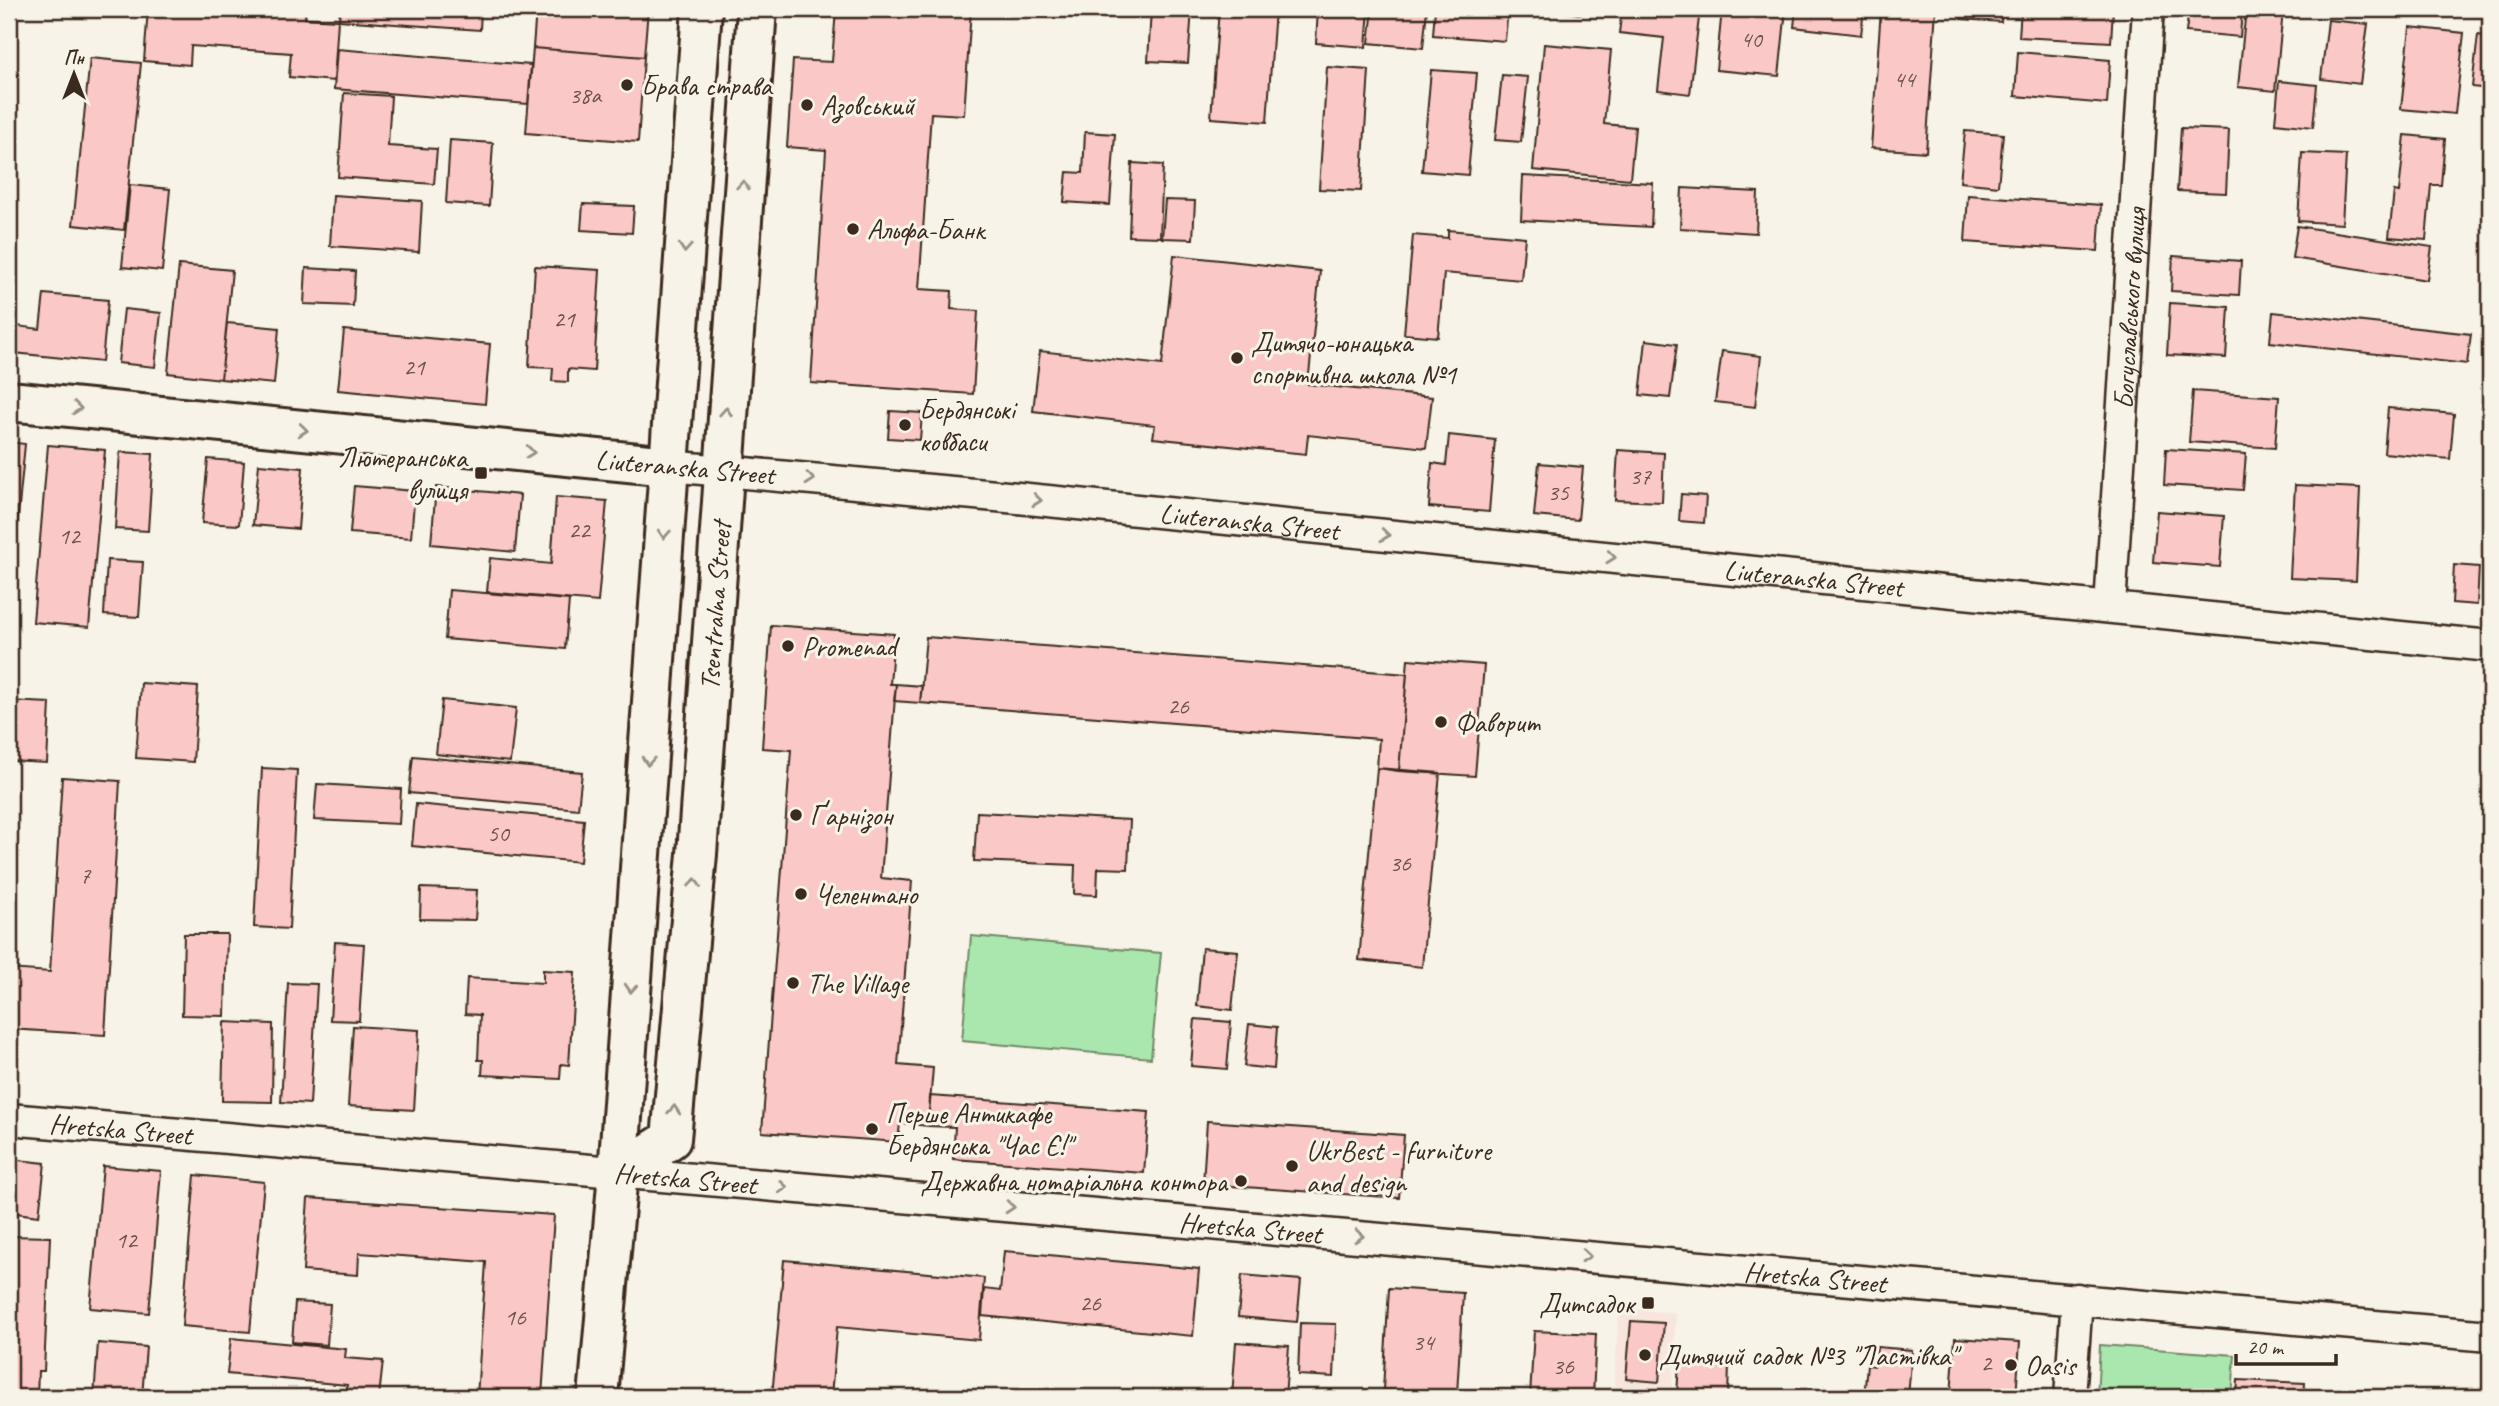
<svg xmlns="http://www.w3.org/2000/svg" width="2499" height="1406" viewBox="0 0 2499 1406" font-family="Caveat,sans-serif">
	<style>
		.built { fill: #f8e6de }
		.green { fill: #aae7ae; stroke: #728866; stroke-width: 2 }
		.building { fill: #fac9c7; stroke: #3b2a1e; stroke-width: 2 }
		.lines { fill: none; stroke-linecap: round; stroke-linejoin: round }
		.street-casing { stroke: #3b2a1e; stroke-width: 35 }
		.secondary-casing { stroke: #3b2a1e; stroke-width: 44 }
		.street { stroke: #f7f3e8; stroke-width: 30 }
		.secondary { stroke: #f7f3e8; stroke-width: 38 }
		.oneway { stroke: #998e83 }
		.poi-dot { fill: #3b2a1e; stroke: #f7f3e8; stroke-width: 2.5 }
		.labels { text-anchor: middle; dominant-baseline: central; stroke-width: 6; stroke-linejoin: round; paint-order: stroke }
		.number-label { font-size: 24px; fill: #6b5248 }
		.poi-label { font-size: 28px; fill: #3b2a1e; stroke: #f7f3e8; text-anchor: start }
		.street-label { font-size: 28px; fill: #3b2a1e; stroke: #f7f3e8 }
	</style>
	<rect width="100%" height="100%" fill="#f7f3e8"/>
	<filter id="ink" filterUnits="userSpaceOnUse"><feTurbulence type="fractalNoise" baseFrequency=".0143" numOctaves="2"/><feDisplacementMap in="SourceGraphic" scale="14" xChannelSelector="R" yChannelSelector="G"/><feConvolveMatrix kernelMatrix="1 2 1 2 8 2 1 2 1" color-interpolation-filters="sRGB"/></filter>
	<g filter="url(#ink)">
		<path class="built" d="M 1619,1308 L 1676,1313 L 1672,1397 L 1613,1397 Z"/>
		<path class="green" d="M 971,936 L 1161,953 L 1151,1058 L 962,1041 Z
			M 2100,1345 L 2235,1355 L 2232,1397 L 2097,1397 Z"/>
		<path class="building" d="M 148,9 L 306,9 L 305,18 L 338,20 L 334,81 L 289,77 L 291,53 L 191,46 L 190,65 L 144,61 Z
			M 340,9 L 481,9 L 480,30 L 339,20 Z
			M 536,9 L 648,9 L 644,57 L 533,48 Z
			M 836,9 L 971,9 L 964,115 L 931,113 L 919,289 L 952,291 L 951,309 L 978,311 L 973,394 L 811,383 L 826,150 L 787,147 L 793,60 L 832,62 Z
			M 1093,9 L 1135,9 L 1135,13 Z
			M 1151,9 L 1192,9 L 1188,63 L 1148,61 Z
			M 1219,9 L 1275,9 L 1267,122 L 1211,118 Z
			M 1318,9 L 1369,9 L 1366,47 L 1316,43 Z
			M 1373,9 L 1427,9 L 1423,48 L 1369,43 Z
			M 1435,9 L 1508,9 L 1505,41 L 1433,35 Z
			M 1540,9 L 1581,9 L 1581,14 Z
			M 1622,9 L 1700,9 L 1690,94 L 1658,90 L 1664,38 L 1619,33 Z
			M 1722,9 L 1786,9 L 1779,76 L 1716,70 Z
			M 1796,9 L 1864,9 L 1861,35 L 1794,27 Z
			M 1881,9 L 1936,9 L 1926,152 L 1871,148 Z
			M 1962,9 L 2002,9 L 2001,22 L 1961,19 Z
			M 2021,9 L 2113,9 L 2111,42 L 2019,37 Z
			M 2189,9 L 2242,9 L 2240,37 L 2186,32 Z
			M 2246,9 L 2283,11 L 2275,91 L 2238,87 Z
			M 2328,20 L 2368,24 L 2360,84 L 2321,79 Z
			M 2410,27 L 2464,33 L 2455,114 L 2401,109 Z
			M 2478,35 L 2490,37 L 2490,89 L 2472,87 Z
			M 1544,44 L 1611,50 L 1604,124 L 1635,127 L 1630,179 L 1533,170 Z
			M 533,48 L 644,57 L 638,142 L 526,133 Z
			M 337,49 L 531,65 L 528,104 L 334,89 Z
			M 2018,52 L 2110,60 L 2107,104 L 2015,96 Z
			M 90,58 L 141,63 L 124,230 L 73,225 Z
			M 1327,67 L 1369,70 L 1361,191 L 1319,189 Z
			M 1431,70 L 1477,73 L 1468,175 L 1422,171 Z
			M 1502,75 L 1528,77 L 1521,142 L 1495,140 Z
			M 2279,81 L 2317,85 L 2313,127 L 2275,123 Z
			M 344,93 L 391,96 L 388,146 L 437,149 L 434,184 L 338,177 Z
			M 2181,128 L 2229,130 L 2226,193 L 2177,191 Z
			M 1965,131 L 2003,134 L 1998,186 L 1960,182 Z
			M 1085,132 L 1115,134 L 1110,205 L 1064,202 L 1067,172 L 1083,173 Z
			M 2405,135 L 2445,139 L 2441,185 L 2431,185 L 2426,240 L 2389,237 L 2394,191 L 2399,192 Z
			M 450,140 L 493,143 L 489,206 L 446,203 Z
			M 2302,153 L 2346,155 L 2342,224 L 2298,221 Z
			M 1132,163 L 1163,165 L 1160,237 L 1129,236 Z
			M 1523,176 L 1653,183 L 1651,227 L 1521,220 Z
			M 130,185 L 170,189 L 162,271 L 122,267 Z
			M 1682,188 L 1758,192 L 1756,233 L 1680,228 Z
			M 333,195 L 422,201 L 419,252 L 330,246 Z
			M 1968,195 L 2101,205 L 2098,251 L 1965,242 Z
			M 1165,200 L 1195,201 L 1193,239 L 1162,238 Z
			M 583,204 L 634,206 L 632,233 L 581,230 Z
			M 2297,226 L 2432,247 L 2427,280 L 2292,258 Z
			M 1448,230 L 1525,237 L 1521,280 L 1444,273 L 1438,337 L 1404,334 L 1413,235 L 1448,238 Z
			M 1174,255 L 1320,271 L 1308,384 L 1432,397 L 1426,448 L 1308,435 L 1306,454 L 1153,438 L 1155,425 L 1033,411 L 1040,351 L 1162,365 Z
			M 2173,256 L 2241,261 L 2239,295 L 2171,291 Z
			M 179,265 L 232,270 L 221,379 L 168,373 Z
			M 535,266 L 600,270 L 594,371 L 568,369 L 568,382 L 552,381 L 553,368 L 529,367 Z
			M 306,268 L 355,271 L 353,306 L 304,304 Z
			M 44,294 L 108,300 L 102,362 L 14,353 L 17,326 L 40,329 Z
			M 2170,303 L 2229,307 L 2226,358 L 2167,355 Z
			M 124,309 L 161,313 L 155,367 L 118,363 Z
			M 2273,312 L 2471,334 L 2467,364 L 2270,342 Z
			M 227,323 L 279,328 L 274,384 L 221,379 Z
			M 344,330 L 490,344 L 485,404 L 338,390 Z
			M 1646,340 L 1677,344 L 1670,398 L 1640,395 Z
			M 1722,351 L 1761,356 L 1755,407 L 1715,402 Z
			M 2193,391 L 2279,397 L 2275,448 L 2189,442 Z
			M 2388,408 L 2454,414 L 2450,459 L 2384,453 Z
			M 890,411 L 922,413 L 920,440 L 888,438 Z
			M 1449,435 L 1495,440 L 1489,512 L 1429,507 L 1432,463 L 1446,465 Z
			M 9,442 L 25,444 L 11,590 L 9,589 Z
			M 48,445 L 105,450 L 89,627 L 33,622 Z
			M 2166,449 L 2246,454 L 2243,490 L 2164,485 Z
			M 1618,450 L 1664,453 L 1662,502 L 1615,500 Z
			M 120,452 L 153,454 L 148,531 L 115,529 Z
			M 208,459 L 244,462 L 239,525 L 202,523 Z
			M 1539,463 L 1583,467 L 1578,520 L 1534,516 Z
			M 259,464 L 303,468 L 298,529 L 253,525 Z
			M 2295,485 L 2360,488 L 2356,581 L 2290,578 Z
			M 354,486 L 415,491 L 411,538 L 350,533 Z
			M 436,487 L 520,495 L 515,552 L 431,544 Z
			M 1681,494 L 1706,496 L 1704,523 L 1679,521 Z
			M 556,497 L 607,501 L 598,602 L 487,592 L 490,558 L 551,564 Z
			M 2157,511 L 2224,516 L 2220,567 L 2153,562 Z
			M 107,560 L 143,562 L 139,617 L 104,615 Z
			M 2454,565 L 2479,567 L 2477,605 L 2452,603 Z
			M 449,590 L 569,600 L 565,649 L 445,639 Z
			M 9,618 L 13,618 L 13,655 L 9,655 Z
			M 771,625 L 894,634 L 890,684 L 896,684 L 881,878 L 912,881 L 898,1065 L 933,1068 L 928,1126 L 900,1123 L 898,1142 L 762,1132 L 791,750 L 762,748 Z
			M 926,637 L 1407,674 L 1399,771 L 1377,768 L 1379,739 L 920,703 Z
			M 1408,659 L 1484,665 L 1475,776 L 1399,771 Z
			M 141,683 L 198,687 L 193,762 L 136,758 Z
			M 896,684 L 922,686 L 920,703 L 894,701 Z
			M 442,700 L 516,708 L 510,762 L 436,754 Z
			M 9,701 L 50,703 L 47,763 L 9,761 Z
			M 413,756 L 582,772 L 578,809 L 409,793 Z
			M 262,768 L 297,770 L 289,929 L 254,927 Z
			M 1377,768 L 1440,773 L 1422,967 L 1359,960 Z
			M 62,777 L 120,781 L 105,1035 L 9,1029 L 9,969 L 50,972 Z
			M 317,784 L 401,789 L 399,824 L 314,820 Z
			M 416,804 L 584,820 L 580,862 L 412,846 Z
			M 977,812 L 1130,820 L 1128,869 L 1098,868 L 1097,895 L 1074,894 L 1075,865 L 974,861 Z
			M 421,888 L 477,890 L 475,920 L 420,919 Z
			M 184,934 L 227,934 L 225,1016 L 182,1015 Z
			M 335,942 L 364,944 L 359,1021 L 330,1020 Z
			M 1202,948 L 1238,951 L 1232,1010 L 1197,1006 Z
			M 543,970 L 575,972 L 569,1065 L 561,1064 L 560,1079 L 482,1075 L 483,1060 L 478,1060 L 480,1015 L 465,1014 L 467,978 L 543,983 Z
			M 288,983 L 317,984 L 310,1104 L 281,1102 Z
			M 1195,1019 L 1231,1022 L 1227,1069 L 1191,1066 Z
			M 224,1022 L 273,1024 L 272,1102 L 222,1101 Z
			M 1249,1024 L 1277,1027 L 1274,1069 L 1244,1066 Z
			M 353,1026 L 419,1030 L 414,1110 L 348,1106 Z
			M 930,1096 L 1149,1112 L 1144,1173 L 953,1159 L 955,1127 L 928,1126 Z
			M 1207,1121 L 1404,1135 L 1399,1198 L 1203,1184 Z
			M 9,1159 L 45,1163 L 39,1216 L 9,1212 Z
			M 103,1166 L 161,1171 L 149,1313 L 90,1308 Z
			M 195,1175 L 264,1182 L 250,1332 L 182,1326 Z
			M 308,1198 L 554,1215 L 542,1397 L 477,1397 L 486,1262 L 359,1253 L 358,1275 L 303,1271 Z
			M 9,1236 L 50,1237 L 44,1371 L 38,1371 L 37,1397 L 9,1397 Z
			M 1004,1251 L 1199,1269 L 1193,1336 L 982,1316 L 984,1289 L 1000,1291 Z
			M 784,1260 L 984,1278 L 979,1340 L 837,1327 L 831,1397 L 772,1397 Z
			M 1242,1275 L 1301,1280 L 1297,1322 L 1238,1317 Z
			M 1389,1288 L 1463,1293 L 1457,1394 L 1383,1390 Z
			M 295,1302 L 330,1304 L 327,1345 L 292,1342 Z
			M 1631,1321 L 1664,1323 L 1659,1382 L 1626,1379 Z
			M 1300,1323 L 1336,1324 L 1334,1377 L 1298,1375 Z
			M 1534,1331 L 1596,1334 L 1593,1397 L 1530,1397 Z
			M 231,1338 L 346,1349 L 345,1358 L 383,1361 L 379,1397 L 346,1397 L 347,1385 L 227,1374 Z
			M 1955,1338 L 2020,1342 L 2016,1397 L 1951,1397 Z
			M 1236,1342 L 1289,1346 L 1285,1397 L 1232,1397 Z
			M 98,1343 L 146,1347 L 142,1397 L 94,1397 Z
			M 1877,1347 L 1912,1350 L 1908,1397 L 1864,1397 L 1867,1365 L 1875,1366 Z
			M 1679,1361 L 1729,1364 L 1728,1397 L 1677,1397 Z
			M 2238,1380 L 2305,1383 L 2304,1397 L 2237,1397 Z"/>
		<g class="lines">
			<g class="street-casing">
				<g id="street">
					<path id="s1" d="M 669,466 L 1018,498 L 2490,646"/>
					<path id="s2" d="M 2110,607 L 2148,9"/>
					<path id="s3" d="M 9,1119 L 2490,1336"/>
					<path d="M 2070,1397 L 2077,1299"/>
				</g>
			</g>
			<g class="secondary-casing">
				<g id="secondary">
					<path d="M 9,401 L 669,466"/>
					<path id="s4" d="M 618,1173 L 671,1139 L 697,854 L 757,9"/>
					<path d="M 598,1397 L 618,1173 L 702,9"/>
				</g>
			</g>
			<use href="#street" class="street"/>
			<use href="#secondary" class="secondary"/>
		</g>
		<defs><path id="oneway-chevron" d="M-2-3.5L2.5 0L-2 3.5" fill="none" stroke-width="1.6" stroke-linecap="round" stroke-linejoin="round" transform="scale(1.75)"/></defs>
		<g class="oneway">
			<use href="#oneway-chevron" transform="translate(743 185) rotate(-86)"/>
			<use href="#oneway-chevron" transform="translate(685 248) rotate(94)"/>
			<use href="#oneway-chevron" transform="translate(77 408) rotate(6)"/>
			<use href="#oneway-chevron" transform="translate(726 412) rotate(-86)"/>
			<use href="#oneway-chevron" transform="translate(303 430) rotate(6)"/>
			<use href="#oneway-chevron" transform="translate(530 452) rotate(6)"/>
			<use href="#oneway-chevron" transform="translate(810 479) rotate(5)"/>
			<use href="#oneway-chevron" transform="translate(1037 500) rotate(6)"/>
			<use href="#oneway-chevron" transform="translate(664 534) rotate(94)"/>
			<use href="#oneway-chevron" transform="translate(1385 535) rotate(6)"/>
			<use href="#oneway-chevron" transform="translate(1611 557) rotate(6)"/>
			<use href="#oneway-chevron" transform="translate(648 761) rotate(94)"/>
			<use href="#oneway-chevron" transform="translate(695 883) rotate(-85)"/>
			<use href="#oneway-chevron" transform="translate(631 988) rotate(94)"/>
			<use href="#oneway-chevron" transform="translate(674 1110) rotate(-85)"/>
			<use href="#oneway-chevron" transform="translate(783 1187) rotate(5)"/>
			<use href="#oneway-chevron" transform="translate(1010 1207) rotate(5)"/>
			<use href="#oneway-chevron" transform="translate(1359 1236) rotate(5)"/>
			<use href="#oneway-chevron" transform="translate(1586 1256) rotate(5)"/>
		</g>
	</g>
	<g class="poi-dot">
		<circle cx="627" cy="85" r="7"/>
		<circle cx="807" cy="105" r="7"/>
		<circle cx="853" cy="229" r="7"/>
		<circle cx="1237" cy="358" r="7"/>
		<circle cx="905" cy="425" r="7"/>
		<rect x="474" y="466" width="14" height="14" rx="3.5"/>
		<circle cx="788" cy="646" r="7"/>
		<circle cx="1441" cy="722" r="7"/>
		<circle cx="796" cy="815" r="7"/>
		<circle cx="801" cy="894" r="7"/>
		<circle cx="793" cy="983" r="7"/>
		<circle cx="872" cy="1129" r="7"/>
		<circle cx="1292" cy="1166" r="7"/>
		<circle cx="1241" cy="1181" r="7"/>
		<rect x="1641" y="1296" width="14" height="14" rx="3.5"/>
		<circle cx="1645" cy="1355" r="7"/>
		<circle cx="2011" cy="1365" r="7"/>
	</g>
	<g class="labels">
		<g class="number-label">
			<text x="1751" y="39">40</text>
			<text x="1904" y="79">44</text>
			<text x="585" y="95">38а</text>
			<text x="564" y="319">21</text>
			<text x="414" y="367">21</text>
			<text x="1640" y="476">37</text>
			<text x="1558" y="492">35</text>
			<text x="579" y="530">22</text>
			<text x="69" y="536">12</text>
			<text x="1178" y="706">26</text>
			<text x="498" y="833">50</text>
			<text x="1400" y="863">36</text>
			<text x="85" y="875">7</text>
			<text x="126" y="1240">12</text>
			<text x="1090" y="1303">26</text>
			<text x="515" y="1317">16</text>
			<text x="1423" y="1342">34</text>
			<text x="1986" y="1363">2</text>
			<text x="1563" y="1366">36</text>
		</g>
		<g class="poi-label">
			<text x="641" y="85">Брава страва</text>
			<text x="821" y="105">Азовський</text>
			<text x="867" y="229">Альфа-Банк</text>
			<text x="1251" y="342">Дитячо-юнацька<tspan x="1251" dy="32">спортивна школа №1</tspan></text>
			<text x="919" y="409">Бердянські<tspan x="919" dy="32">ковбаси</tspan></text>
			<text x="467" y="457" text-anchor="end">Лютеранська<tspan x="467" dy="32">вулиця</tspan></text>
			<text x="802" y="646">Promenad</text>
			<text x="1455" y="722">Фаворит</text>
			<text x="810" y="815">Ґарнізон</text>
			<text x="815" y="894">Челентано</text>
			<text x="807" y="983">The Village</text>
			<text x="886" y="1113">Перше Антикафе<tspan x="886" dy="32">Бердянська "Час Є!"</tspan></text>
			<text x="1306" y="1150">UkrBest - furniture<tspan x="1306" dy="32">and design</tspan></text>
			<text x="1227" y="1181" text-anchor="end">Державна нотаріальна контора</text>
			<text x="1634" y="1303" text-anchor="end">Дитсадок</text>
			<text x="1659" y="1355">Дитячий садок №3 "Ластівка"</text>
			<text x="2025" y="1365">Oasis</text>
		</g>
		<g class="street-label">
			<text stroke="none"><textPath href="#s2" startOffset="299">Богуславського вулиця</textPath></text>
			<text transform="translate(685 467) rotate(5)">Liuteranska Street</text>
			<text stroke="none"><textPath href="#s1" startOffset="583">Liuteranska Street</textPath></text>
			<text stroke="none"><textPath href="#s1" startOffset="1150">Liuteranska Street</textPath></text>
			<text stroke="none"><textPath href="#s4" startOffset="598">Tsentralna Street</textPath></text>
			<text stroke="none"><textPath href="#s3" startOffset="112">Hretska Street</textPath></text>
			<text stroke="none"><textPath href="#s3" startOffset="679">Hretska Street</textPath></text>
			<text stroke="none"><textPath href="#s3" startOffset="1246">Hretska Street</textPath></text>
			<text stroke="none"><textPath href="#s3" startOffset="1813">Hretska Street</textPath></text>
		</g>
	</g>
	<rect width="2499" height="1406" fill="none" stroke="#f7f3e8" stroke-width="35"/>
	<rect x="18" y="18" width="2464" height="1371" fill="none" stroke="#3b2a1e" stroke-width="2.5" filter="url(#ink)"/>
	<g transform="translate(74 74)" stroke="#f7f3e8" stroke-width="5" paint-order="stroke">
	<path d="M0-5L12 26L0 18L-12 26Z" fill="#3b2a1e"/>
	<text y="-10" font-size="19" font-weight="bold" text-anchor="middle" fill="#3b2a1e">Пн</text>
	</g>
	<path d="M2236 1354v10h100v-10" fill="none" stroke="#3b2a1e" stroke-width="3.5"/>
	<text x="2247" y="1354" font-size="21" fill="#3b2a1e" stroke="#f7f3e8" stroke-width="5" paint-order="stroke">20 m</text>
</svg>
